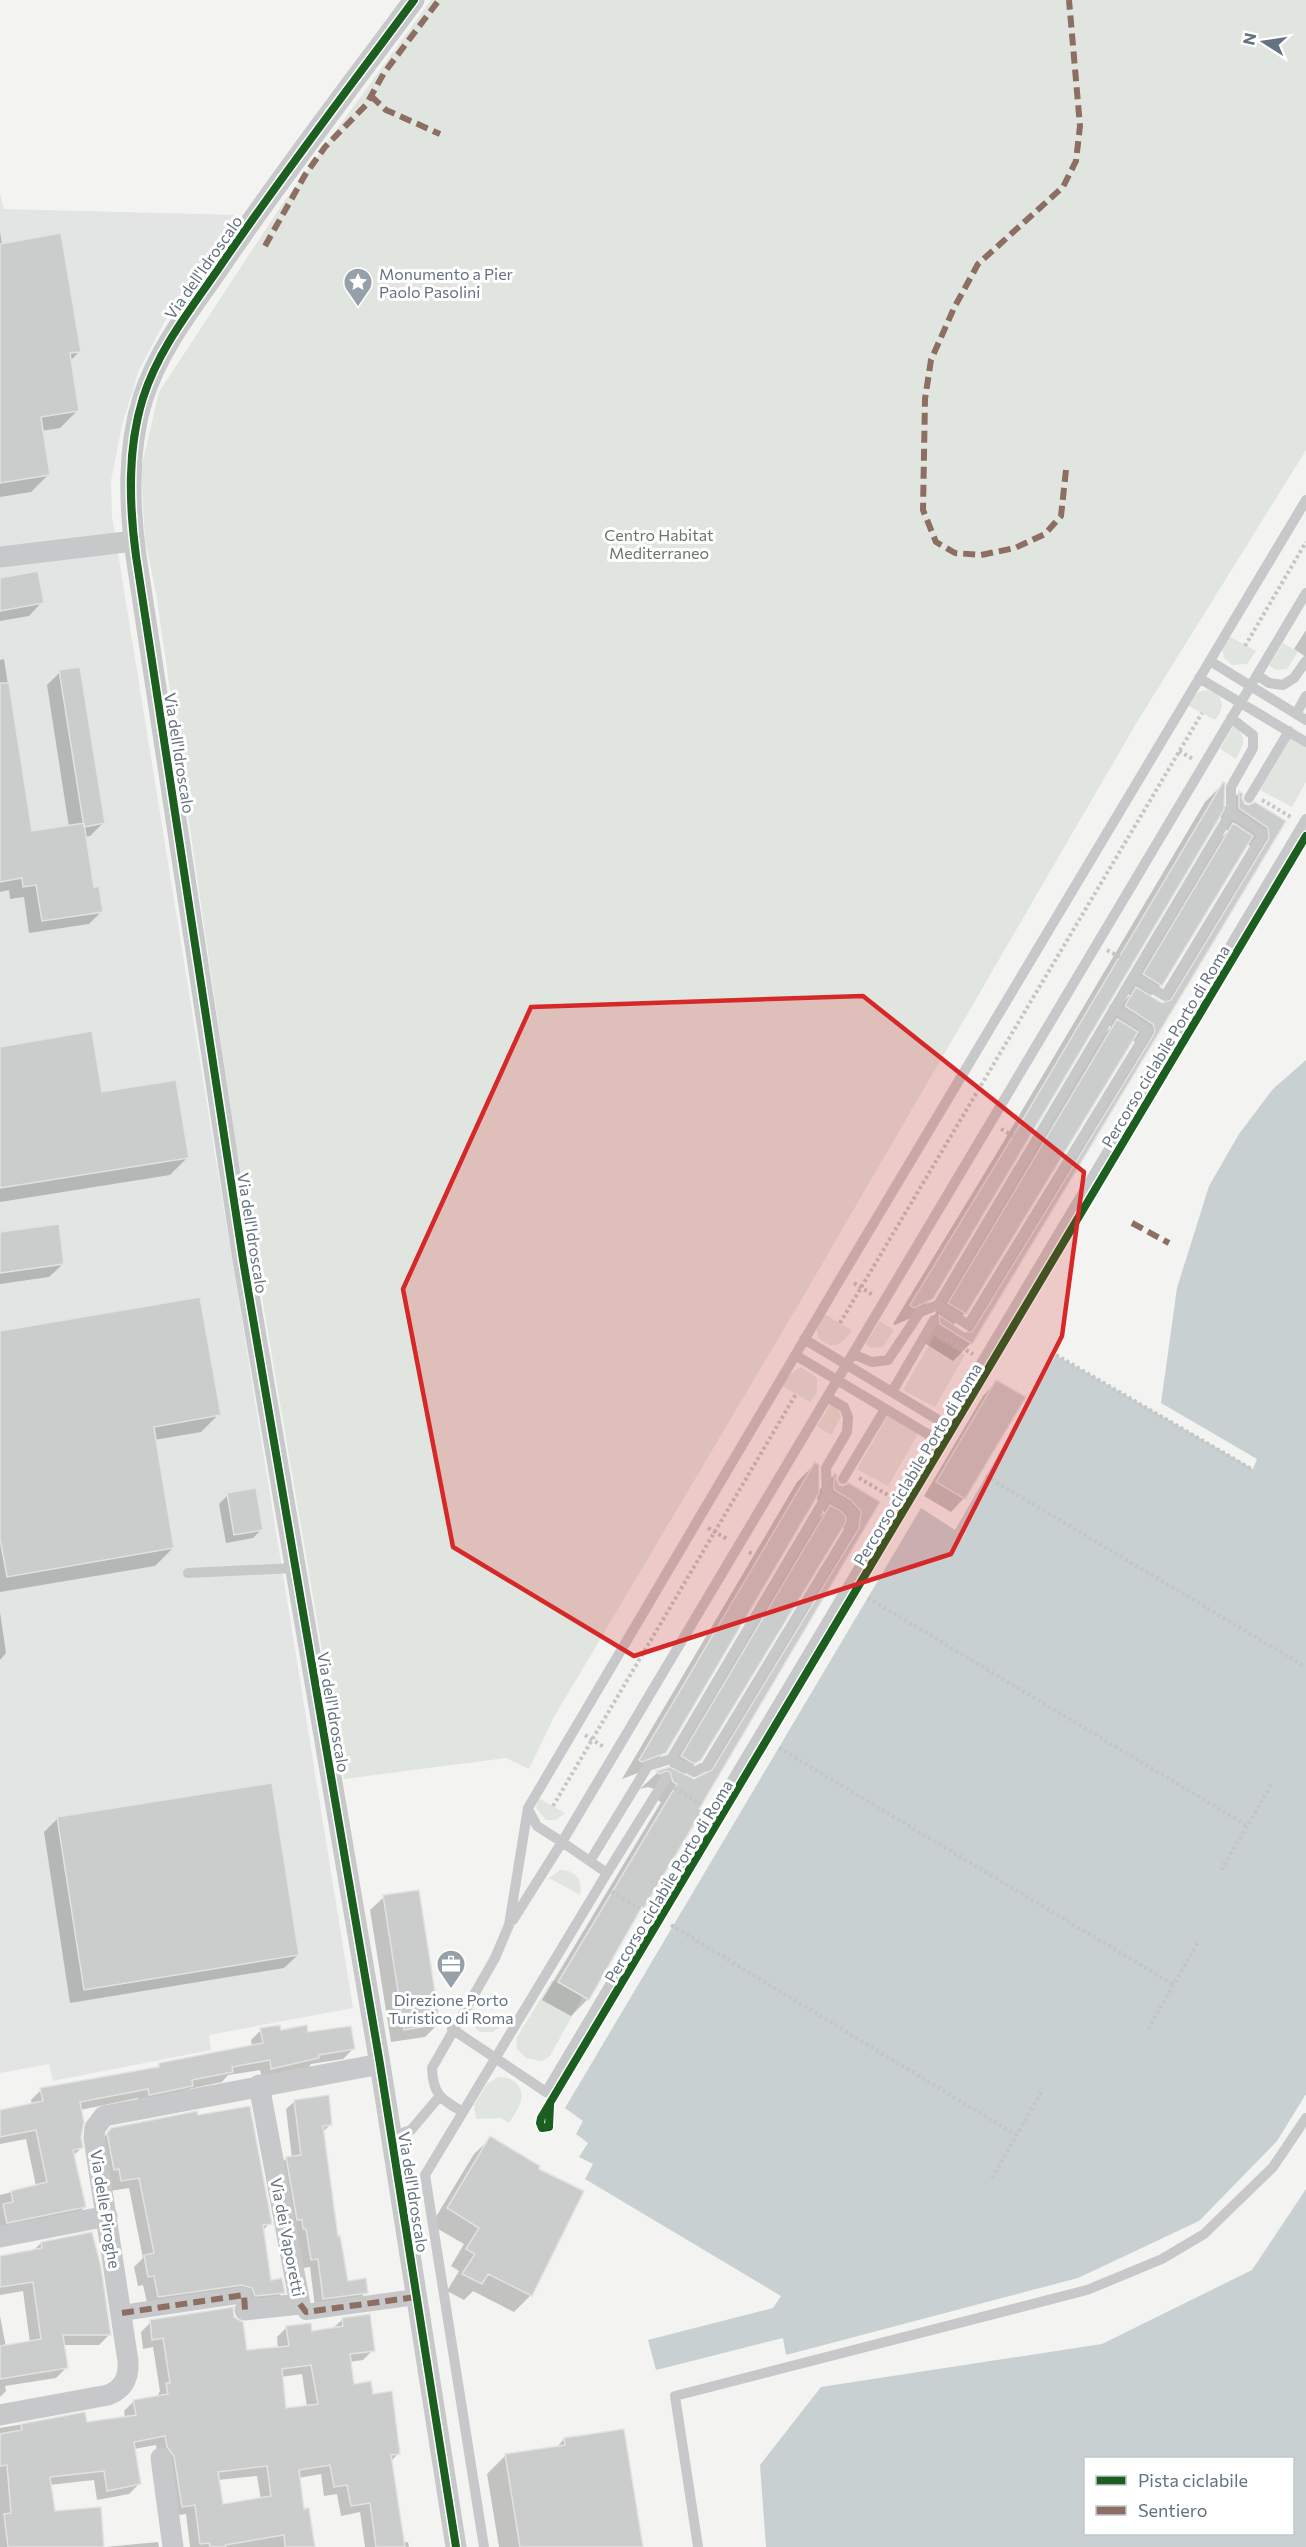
<svg xmlns="http://www.w3.org/2000/svg" width="1306" height="2547" viewBox="0 0 1306 2547" font-family="Commissioner,sans-serif">
	<style>
		.built { fill: #e3e5e4 }
		.green { fill: #e1e5df }
		.water { fill: #c8d0d2; fill-rule: evenodd }
		.shadow { fill: #0003; fill-rule: evenodd }
		.building { fill: #cbcccc; stroke: #e2e2e1; stroke-width: 1.5; fill-rule: evenodd }
		.lines { fill: none; stroke-linecap: round; stroke-linejoin: round }
		.path { stroke: #c5c6c6; stroke-width: 4; stroke-dasharray: 3 3; stroke-linecap: butt }
		.service { stroke: #c7c8c9; stroke-width: 10 }
		.pedestrian { stroke: #c7c8c9; stroke-width: 16 }
		.minor { stroke: #c7c8c9; stroke-width: 21 }
		.quiet { stroke: #8d6e63; stroke-width: 6; stroke-dasharray: 12 6; stroke-linecap: butt }
		.cycleway-casing { stroke: #fff; stroke-width: 11 }
		.cycleway { stroke: #1b5e20; stroke-width: 8 }
		.marked { fill: #d62828; fill-opacity: 0.2; stroke: #d62828; stroke-width: 4.5; stroke-linejoin: round }
		.labels { text-anchor: middle; dominant-baseline: central; stroke-width: 6; stroke-linejoin: round; paint-order: stroke }
		.street-label { font-size: 16px; fill: #647380; stroke: #fff }
		.poi-label { font-size: 16px; fill: #647380; stroke: #fff; text-anchor: start }
		.park-label { font-size: 16px; fill: #677863; stroke: #fff }
	</style>
	<rect width="100%" height="100%" fill="#f3f3f1"/>
	<path class="built" d="M 0,194 L 4,209 L 239,215 L 172,308 L 139,370 L 122,425 L 111,481 L 112,516 L 353,2008 L 209,2035 L 211,2050 L 53,2081 L 49,2064 L 0,2073 Z"/>
	<path class="green" d="M 431,0 L 1306,0 L 1306,450 L 1137,722 L 800,1302 L 554,1717 L 529,1769 L 506,1758 L 344,1779 L 234,1133 L 156,593 L 145,540 L 141,469 L 159,392 L 281,206 Z
		M 1229,636 L 1256,651 L 1247,664 L 1232,665 L 1224,658 L 1222,649 Z
		M 1283,643 L 1298,652 L 1287,669 L 1276,670 L 1269,666 Z
		M 1208,690 C 1225,695 1225,708 1215,720 L 1187,705 L 1198,692 Z
		M 1234,725 C 1248,739 1244,743 1236,759 L 1220,749 Z
		M 1291,737 L 1306,746 L 1306,782 L 1292,807 L 1260,790 Z
		M 824,1314 L 852,1330 C 842,1345 832,1352 818,1337 L 817,1329 Z
		M 880,1321 L 894,1330 L 883,1347 L 872,1348 L 865,1344 Z
		M 934,1336 L 965,1355 L 935,1407 L 903,1390 Z
		M 801,1367 L 817,1378 L 817,1392 L 810,1402 L 782,1386 L 790,1374 Z
		M 832,1402 L 838,1407 L 841,1417 L 831,1435 L 817,1426 Z
		M 888,1415 L 918,1434 L 888,1486 L 857,1469 Z
		M 538,1798 L 565,1813 L 556,1820 L 546,1820 L 536,1808 Z
		M 560,1870 C 576,1870 583,1880 580,1895 L 549,1878 Z
		M 552,1980 L 583,1996 L 550,2056 L 542,2061 L 526,2058 L 517,2049 L 516,2039 Z
		M 470,2007 L 501,2026 L 493,2032 L 480,2032 L 470,2023 Z
		M 498,2077 C 511,2076 525,2086 521,2101 C 519,2109 513,2116 509,2123 L 501,2118 L 476,2119 L 474,2105 L 487,2084 Z"/>
	<path class="water" d="M 1306,1060 L 1306,2094 L 1277,2141 L 1199,2221 L 1078,2278 L 786,2355 L 783,2338 L 656,2370 L 648,2340 L 773,2308 L 781,2296 L 585,2179 L 593,2164 L 579,2157 L 588,2143 L 576,2134 L 583,2121 L 565,2108 L 921,1508 L 955,1530 L 1056,1355 L 1253,1469 L 1257,1459 L 1161,1403 L 1177,1288 L 1209,1186 L 1239,1134 L 1273,1089 Z
		M 1306,2189 L 1306,2547 L 766,2547 L 760,2465 L 821,2387 L 1102,2344 L 1252,2270 ZM 1292,2458 L 1292,2534 L 1086,2534 L 1086,2458 Z"/>
	<path class="shadow" d="M 0,232 L 2,245 L 80,351 L 69,362 L 77,411 L 60,428 L 41,431 L 48,475 L 31,492 L 0,497 Z
		M 0,579 L 42,602 L 29,616 L 0,621 Z
		M 1306,630 L 1306,657 L 1294,649 Z
		M 4,659 L 31,833 L 69,827 L 47,685 L 60,672 L 103,823 L 90,836 L 84,837 L 93,889 L 102,911 L 89,924 L 29,933 L 24,897 L 10,899 L 9,890 L 0,892 L 0,660 Z
		M 1223,784 L 1222,810 L 1239,793 L 1244,805 L 1284,821 L 971,1343 L 953,1361 L 923,1342 L 931,1321 L 1099,1039 L 1111,1027 L 1108,1024 L 1118,1007 L 1130,995 L 1126,993 L 1216,843 L 1228,831 L 1221,826 L 1221,811 L 932,1298 L 913,1317 L 895,1325 L 893,1324 L 995,1156 L 1205,802 ZM 1247,844 L 1250,846 L 1252,857 L 1163,1004 L 1149,997 L 1161,985 ZM 1131,1040 L 1135,1042 L 1137,1053 L 966,1333 L 964,1333 L 953,1325 L 964,1314 Z
		M 0,1048 L 101,1094 L 187,1158 L 170,1175 L 0,1202 Z
		M 0,1234 L 63,1264 L 49,1277 L 0,1284 Z
		M 0,1333 L 219,1414 L 201,1432 L 154,1440 L 173,1548 L 155,1566 L 0,1592 Z
		M 996,1382 L 964,1498 L 951,1512 L 924,1496 L 983,1396 Z
		M 815,1464 L 818,1491 L 834,1475 L 838,1486 L 878,1502 L 697,1810 L 643,1907 L 636,1915 L 588,1999 L 571,2016 L 542,2000 L 661,1802 L 656,1799 L 654,1789 L 648,1787 L 640,1789 L 657,1773 L 668,1769 L 812,1525 L 825,1512 L 818,1507 L 817,1494 L 665,1752 L 646,1770 L 622,1779 L 797,1482 ZM 842,1525 L 844,1529 L 843,1546 L 703,1777 L 694,1781 L 683,1776 L 700,1759 Z
		M 228,1495 L 262,1529 L 253,1538 L 226,1543 L 219,1504 Z
		M 0,1612 L 6,1653 L 0,1660 Z
		M 58,1818 L 298,1955 L 284,1968 L 70,2003 L 44,1832 Z
		M 384,1897 L 438,2024 L 425,2037 L 391,2042 L 370,1910 Z
		M 261,2030 L 307,2033 L 353,2049 L 343,2059 L 311,2064 L 308,2068 L 262,2078 L 260,2070 L 228,2075 L 222,2082 L 189,2089 L 182,2096 L 139,2104 L 138,2098 L 80,2110 L 81,2148 L 73,2156 L 85,2207 L 74,2217 L 0,2230 L 0,2195 L 36,2186 L 26,2139 L 0,2144 L 0,2112 L 32,2105 L 31,2100 L 41,2090 L 155,2069 L 159,2065 L 252,2047 L 251,2040 Z
		M 295,2101 L 331,2124 L 323,2132 L 336,2237 L 347,2283 L 366,2292 L 358,2301 L 315,2307 L 310,2267 L 303,2268 L 278,2167 L 286,2159 L 292,2158 L 286,2109 Z
		M 112,2129 L 270,2223 L 262,2231 L 270,2281 L 283,2292 L 273,2303 L 242,2299 L 148,2307 L 143,2285 L 138,2286 L 134,2267 L 143,2258 L 129,2188 L 110,2191 L 101,2140 Z
		M 491,2138 L 537,2170 L 582,2192 L 531,2295 L 514,2312 L 473,2291 L 464,2300 L 447,2291 L 459,2271 L 451,2266 L 464,2244 L 431,2225 L 474,2154 Z
		M 41,2243 L 110,2334 L 99,2345 L 63,2345 L 67,2367 L 56,2378 L 5,2386 L 6,2391 L 0,2397 L 0,2316 L 6,2347 L 30,2343 L 23,2291 L 0,2295 L 0,2257 L 33,2251 Z
		M 233,2318 L 245,2352 L 278,2349 L 277,2337 L 287,2327 L 310,2332 L 332,2329 L 343,2319 L 373,2350 L 363,2360 L 350,2362 L 353,2386 L 372,2396 L 398,2454 L 391,2461 L 402,2543 L 408,2542 L 409,2547 L 365,2547 L 360,2512 L 341,2516 L 337,2494 L 324,2496 L 321,2474 L 298,2478 L 302,2511 L 314,2547 L 190,2547 L 186,2514 L 172,2516 L 156,2445 L 134,2449 L 139,2484 L 129,2494 L 97,2500 L 94,2480 L 49,2485 L 54,2512 L 103,2547 L 0,2547 L 0,2428 L 84,2414 L 85,2424 L 125,2418 L 124,2411 L 134,2401 L 157,2397 L 160,2391 L 153,2347 L 143,2349 L 141,2332 L 151,2322 ZM 302,2374 L 307,2407 L 285,2410 L 281,2377 ZM 257,2476 L 261,2500 L 221,2506 L 218,2480 Z
		M 564,2439 L 642,2547 L 499,2547 L 487,2474 L 505,2456 L 556,2448 Z
		M 158,2542 L 159,2547 L 105,2547 Z"/>
	<path class="building" d="M 61,233 L 81,352 L 70,353 L 79,411 L 41,417 L 50,475 L 0,483 L 0,244 Z
		M 38,571 L 44,603 L 0,611 L 0,578 Z
		M 80,667 L 105,823 L 84,827 L 59,670 Z
		M 0,683 L 9,683 L 32,831 L 84,823 L 94,887 L 99,886 L 103,912 L 42,921 L 36,885 L 23,887 L 22,878 L 0,882 Z
		M 1223,782 L 1225,783 L 1224,810 L 933,1299 L 914,1308 L 910,1305 L 1013,1136 Z
		M 1239,791 L 1243,794 L 1242,798 L 1245,804 L 1249,805 L 1255,802 L 1286,821 L 972,1344 L 940,1324 L 939,1315 L 964,1332 L 971,1332 L 974,1329 L 1154,1034 L 1155,1030 L 1153,1024 L 1125,1006 L 1136,987 L 1162,1003 L 1171,1000 L 1269,838 L 1268,828 L 1239,808 Z
		M 1233,823 L 1253,836 L 1162,986 L 1143,974 Z
		M 1117,1019 L 1138,1032 L 966,1314 L 948,1303 Z
		M 92,1031 L 102,1092 L 176,1080 L 189,1158 L 0,1188 L 0,1047 Z
		M 59,1224 L 64,1264 L 0,1273 L 0,1232 Z
		M 200,1297 L 221,1415 L 154,1427 L 174,1548 L 7,1577 L 0,1539 L 0,1331 Z
		M 996,1380 L 1026,1397 L 965,1499 L 936,1482 Z
		M 815,1462 L 819,1465 L 819,1493 L 666,1753 L 642,1762 L 639,1760 Z
		M 834,1473 L 837,1475 L 836,1479 L 839,1485 L 843,1486 L 849,1483 L 880,1502 L 699,1809 L 702,1811 L 644,1908 L 642,1907 L 589,2000 L 558,1982 L 677,1784 L 673,1782 L 670,1772 L 666,1771 L 660,1774 L 656,1771 L 670,1767 L 694,1779 L 712,1770 L 859,1528 L 861,1511 L 851,1500 L 834,1490 Z
		M 256,1488 L 263,1530 L 234,1535 L 227,1493 Z
		M 830,1505 L 841,1511 L 846,1517 L 846,1522 L 701,1760 L 694,1764 L 681,1756 Z
		M 272,1783 L 299,1955 L 84,1990 L 57,1817 Z
		M 419,1890 L 440,2024 L 404,2030 L 383,1895 Z
		M 280,2025 L 281,2030 L 307,2025 L 308,2032 L 351,2026 L 355,2049 L 319,2055 L 319,2058 L 271,2069 L 270,2060 L 232,2067 L 233,2072 L 192,2080 L 193,2086 L 149,2095 L 148,2089 L 80,2102 L 84,2122 L 81,2137 L 83,2148 L 73,2150 L 86,2207 L 7,2223 L 3,2204 L 13,2202 L 11,2191 L 47,2182 L 36,2130 L 0,2137 L 0,2110 L 43,2101 L 40,2088 L 152,2068 L 159,2067 L 159,2063 L 263,2043 L 260,2028 Z
		M 329,2095 L 332,2125 L 323,2126 L 338,2236 L 340,2235 L 348,2281 L 366,2278 L 368,2293 L 323,2299 L 318,2259 L 311,2260 L 306,2229 L 303,2229 L 302,2220 L 297,2220 L 286,2157 L 301,2155 L 294,2100 Z
		M 250,2106 L 272,2224 L 263,2225 L 271,2280 L 282,2278 L 285,2293 L 255,2296 L 252,2288 L 242,2285 L 158,2297 L 154,2276 L 148,2277 L 144,2255 L 154,2253 L 139,2178 L 121,2181 L 119,2169 L 114,2170 L 107,2133 L 111,2128 L 197,2111 L 198,2115 Z
		M 490,2136 L 540,2166 L 539,2169 L 584,2191 L 532,2296 L 488,2274 L 482,2284 L 462,2274 L 475,2254 L 466,2249 L 479,2228 L 447,2208 Z
		M 92,2232 L 101,2267 L 111,2335 L 63,2335 L 68,2368 L 0,2379 L 0,2346 L 41,2339 L 33,2282 L 0,2287 L 0,2256 L 42,2248 L 41,2242 Z
		M 233,2307 L 234,2317 L 243,2322 L 247,2350 L 289,2346 L 286,2326 L 311,2323 L 312,2331 L 343,2326 L 342,2318 L 370,2314 L 375,2351 L 350,2354 L 354,2384 L 371,2381 L 373,2394 L 392,2391 L 400,2454 L 391,2455 L 405,2547 L 376,2547 L 370,2503 L 351,2506 L 347,2485 L 334,2487 L 330,2465 L 299,2470 L 304,2509 L 309,2508 L 315,2547 L 285,2547 L 284,2535 L 225,2545 L 226,2547 L 210,2547 L 209,2543 L 200,2544 L 195,2505 L 182,2507 L 174,2456 L 167,2447 L 165,2436 L 134,2442 L 141,2484 L 107,2491 L 104,2471 L 50,2477 L 55,2511 L 101,2507 L 104,2547 L 8,2547 L 4,2514 L 11,2513 L 7,2465 L 0,2466 L 0,2434 L 22,2430 L 21,2424 L 85,2412 L 87,2422 L 136,2415 L 133,2400 L 168,2394 L 166,2383 L 170,2383 L 163,2338 L 152,2340 L 150,2320 ZM 311,2365 L 318,2404 L 286,2408 L 282,2369 ZM 267,2466 L 271,2496 L 223,2504 L 218,2472 Z
		M 624,2429 L 643,2547 L 520,2547 L 505,2454 L 565,2445 L 564,2438 Z"/>
	<g class="lines">
		<path class="path" d="M 1245,646 L 1306,542
			M 1179,751 L 1193,759
			M 1262,800 L 1291,817
			M 1107,950 L 1120,957
			M 1001,1129 L 1013,1136
			M 854,1283 L 873,1295
			M 840,1323 L 1202,713
			M 940,1335 L 973,1354
			M 1056,1355 L 1253,1470
			M 986,1476 L 1304,1666
			M 859,1478 L 888,1495
			M 708,1528 L 727,1539
			M 749,1552 L 759,1558
			M 868,1598 L 1246,1825
			M 585,1735 L 604,1747
			M 779,1748 L 1174,1985
			M 674,1788 L 701,1804
			M 553,1806 L 796,1394
			M 1221,1870 L 1273,1782
			M 612,1892 L 639,1908
			M 671,1925 L 1016,2135
			M 1148,2029 L 1199,1941
			M 992,2178 L 1043,2089"/>
		<path class="service" d="M 1306,500 L 842,1276 L 528,1808 L 509,1925 L 495,1958 L 432,2068 C 433,2095 441,2099 463,2112 L 607,1873 L 562,1842 L 1306,593
			M 1210,661 L 1306,720
			M 1257,675 L 1269,683 L 1283,685 L 1294,678 L 1306,661
			M 1199,678 L 1306,742
			M 1296,714 L 1306,696
			M 1249,798 L 1289,731
			M 1133,977 L 1165,996 L 1263,834 L 1231,812
			M 938,1305 L 968,1325 L 1148,1030 L 1114,1008
			M 804,1339 L 945,1424
			M 853,1354 L 872,1362 L 888,1360 L 920,1312 L 938,1305 L 1231,812 L 1231,787 L 1253,748 L 1253,735 L 1231,718
			M 795,1355 L 936,1439
			M 892,1392 L 934,1320
			M 843,1479 L 885,1409
			M 188,1573 L 295,1568
			M 671,1759 L 694,1772 L 706,1766 L 853,1524 L 854,1514 L 846,1505 L 827,1495
			M 590,1861 L 648,1766 L 671,1759 L 827,1495 L 826,1468 L 847,1432 L 848,1417 L 844,1407 L 827,1397
			M 607,1873 L 666,1778
			M 513,1920 L 562,1842 L 537,1826 L 528,1809
			M 452,2029 L 546,2092 L 1306,819
			M 463,2112 L 425,2175 L 484,2547
			M 391,2137 L 411,2130 L 439,2097
			M 698,2547 L 675,2396 L 1087,2290 L 1162,2259 L 1204,2234 L 1273,2167 L 1306,2118"/>
		<path class="pedestrian" d="M 300,2304 L 306,2312 L 416,2297
			M 122,2313 L 244,2295 L 245,2310"/>
		<path class="minor" d="M 414,0 C 349,88 282,175 221,265 C 191,309 159,348 143,398 C 127,449 129,504 136,556 L 243,1260 L 380,2064 L 456,2547
			M 0,557 L 134,541
			M 0,2237 L 107,2216
			M 245,2310 L 300,2304 L 259,2085
			M 0,2415 L 108,2395 C 124,2389 129,2377 128,2361 L 94,2138 L 95,2128 L 104,2116 L 380,2064
			M 161,2458 L 173,2547"/>
		<path class="quiet" d="M 371,96 L 386,110 L 440,134
			M 265,246 L 305,175 L 325,147 L 366,105 L 384,73 L 439,0
			M 1066,470 L 1061,516 L 1045,534 L 1015,548 L 981,555 L 955,553 L 936,542 L 923,510 L 925,399 L 931,360 L 954,308 L 978,264 L 1063,187 L 1076,161 L 1080,126 L 1069,0
			M 1132,1223 L 1169,1243
			M 300,2304 L 306,2312 L 416,2297
			M 122,2313 L 244,2295 L 245,2310"/>
		<g class="cycleway-casing">
			<path id="cycleway" d="M 414,0 C 349,88 282,175 221,265 C 191,309 159,348 143,398 C 127,449 129,504 136,556 L 243,1260 L 380,2064 L 456,2547
				M 550,2105 L 549,2127 L 542,2128 L 540,2123 L 541,2118 L 1306,836"/>
		</g>
		<use href="#cycleway" class="cycleway"/>
	</g>
	<path class="marked" d="M 863,996 L 1084,1172 L 1062,1336 L 951,1554 L 634,1656 L 453,1547 L 403,1289 L 531,1007 Z"/>
	<defs>
		<g id="sight-pin" transform="scale(1.5)"><path d="M0 17L-7.5 6A9.5 9.5 0 1 1 7.5 6Z" fill="#96a0a8" stroke="#fff"/><path d="M0-6L1.8-2.2L6-1.7L2.9 1.2L3.7 5.4L0 3.3L-3.7 5.4L-2.9 1.2L-6-1.7L-1.8-2.2Z" fill="#fff"/></g>
		<g id="office-pin" transform="scale(1.5)"><path d="M0 17L-7.5 6A9.5 9.5 0 1 1 7.5 6Z" fill="#96a0a8" stroke="#fff"/><path d="M-6-3h4V-5.5h4V-3h4V5H-6ZM-1-4.5V-3h2v-1.5ZM-6 0V1H6V0Z" fill="#fff"/></g>
	</defs>
	<g fill-rule="evenodd">
		<use href="#sight-pin" x="358" y="282"/>
		<use href="#office-pin" x="451" y="1964"/>
	</g>
	<g class="labels">
		<g class="street-label">
			<text transform="translate(203 267) rotate(-55)">Via dell'Idroscalo</text>
			<text transform="translate(180 753) rotate(81)">Via dell'Idroscalo</text>
			<text transform="translate(1165 1046) rotate(-59)">Percorso ciclabile Porto di Roma</text>
			<text transform="translate(253 1233) rotate(81)">Via dell'Idroscalo</text>
			<text transform="translate(917 1464) rotate(-59)">Percorso ciclabile Porto di Roma</text>
			<text transform="translate(334 1712) rotate(80)">Via dell'Idroscalo</text>
			<text transform="translate(668 1881) rotate(-59)">Percorso ciclabile Porto di Roma</text>
			<text transform="translate(414 2192) rotate(81)">Via dell'Idroscalo</text>
			<text transform="translate(106 2209) rotate(81)">Via delle Piroghe</text>
			<text transform="translate(288 2237) rotate(79)">Via dei Vaporetti</text>
		</g>
		<g class="poi-label">
			<text x="379" y="273">Monumento a Pier<tspan x="379" dy="18">Paolo Pasolini</tspan></text>
			<text x="451" y="1999" text-anchor="middle">Direzione Porto<tspan x="451" dy="18">Turistico di Roma</tspan></text>
		</g>
		<g class="park-label">
			<text x="659" y="534">Centro Habitat<tspan x="659" dy="18">Mediterraneo</tspan></text>
		</g>
	</g>
	<rect x="1084" y="2457" width="210" height="78" fill="#ffffff" stroke="#c1c7cc" stroke-width="1.5"/>
	<rect x="1096" y="2476" width="30" height="9" fill="#1b5e20" stroke="#c1c7cc" stroke-width="1.5"/>
	<text x="1138" y="2487" font-size="18" fill="#647380">Pista ciclabile</text>
	<rect x="1096" y="2506" width="30" height="9" fill="#8d6e63" stroke="#c1c7cc" stroke-width="1.5"/>
	<text x="1138" y="2517" font-size="18" fill="#647380">Sentiero</text>
	<g transform="translate(1264 42) rotate(282)" stroke="#ffffff" stroke-width="4.5" paint-order="stroke">
	<path d="M0-4.5L10 22L0 15L-10 22Z" fill="#647380"/>
	<text y="-9" font-size="16" font-weight="bold" text-anchor="middle" fill="#647380">N</text>
	</g>
</svg>
